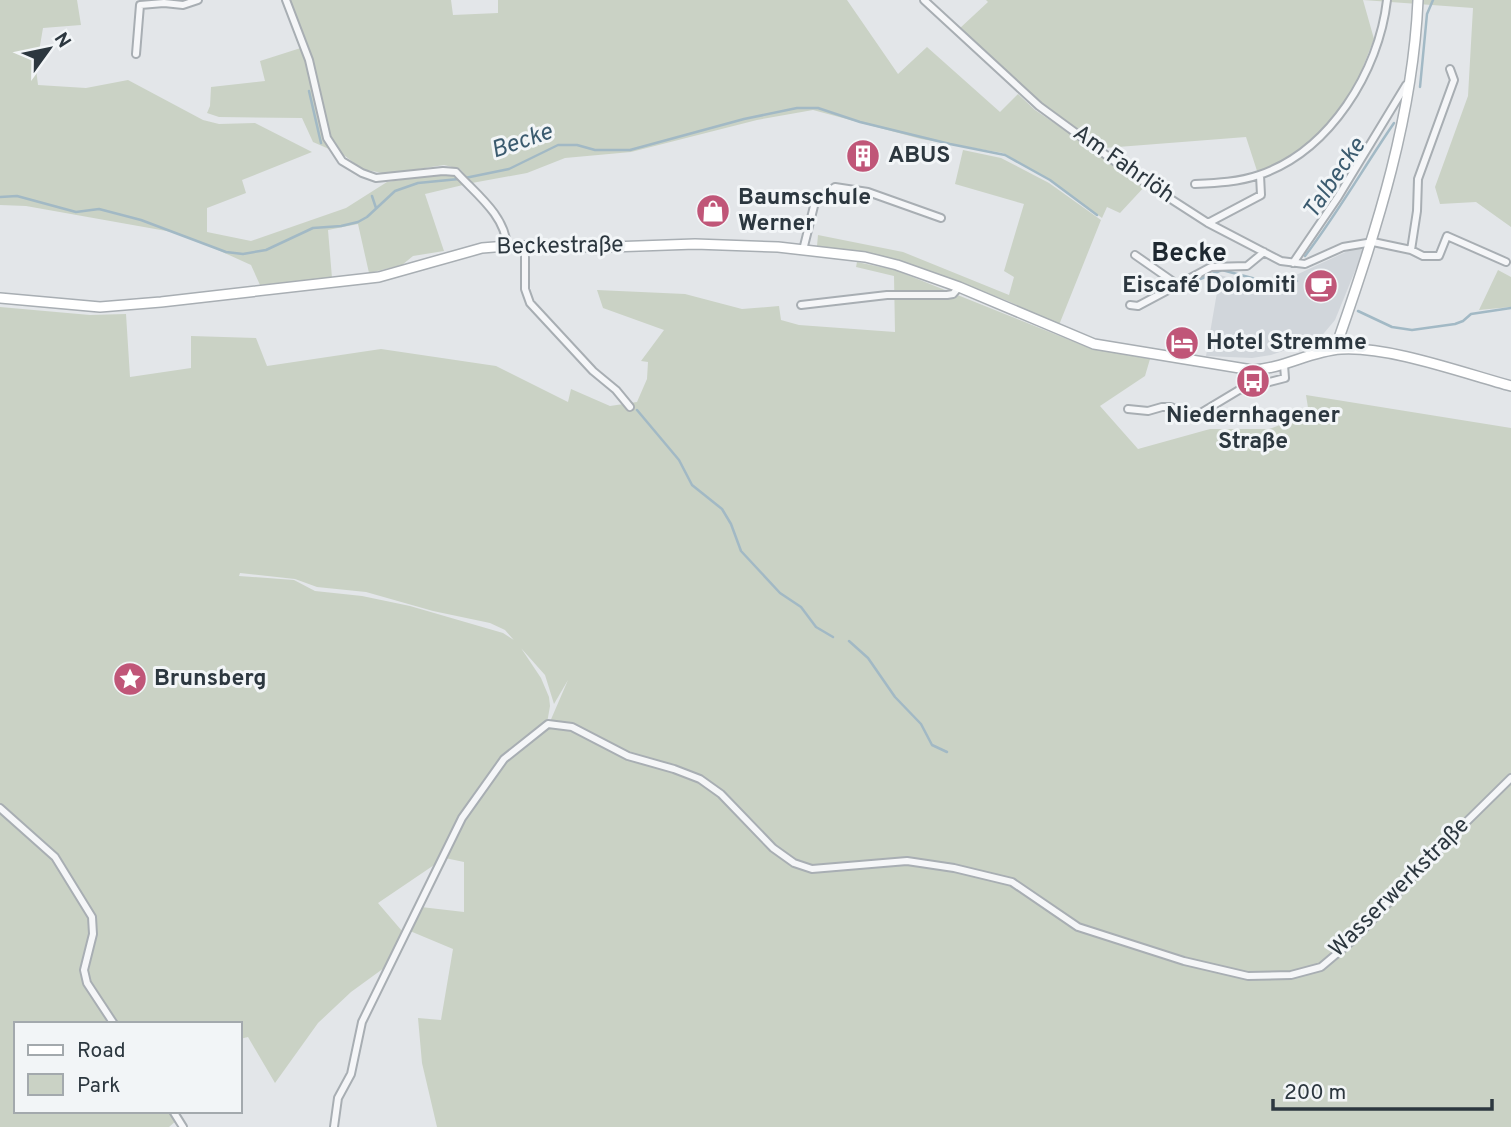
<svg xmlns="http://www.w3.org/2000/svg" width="1511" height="1127" viewBox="0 0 1511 1127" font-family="Overpass,sans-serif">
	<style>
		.built { fill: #d1d6db }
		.green { fill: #cad2c5 }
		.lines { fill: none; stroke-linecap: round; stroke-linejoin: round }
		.stream { stroke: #a2b9c5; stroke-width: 2.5 }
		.minor-casing { stroke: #a8aeb3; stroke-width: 10 }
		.secondary-casing { stroke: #a8aeb3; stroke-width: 12 }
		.minor { stroke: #f5f6f8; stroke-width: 6 }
		.secondary { stroke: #fff; stroke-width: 9 }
		.labels { text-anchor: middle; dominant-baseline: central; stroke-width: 6; stroke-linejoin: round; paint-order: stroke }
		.poi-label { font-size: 23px; font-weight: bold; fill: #2c373f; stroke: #f2f5f7; text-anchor: start }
		.street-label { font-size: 23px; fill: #2c373f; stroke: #f2f5f7 }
		.water-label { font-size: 24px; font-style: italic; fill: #3b5b6f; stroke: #f2f5f7 }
		.quarter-label { font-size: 26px; font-weight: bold; fill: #1e2830; stroke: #f2f5f7 }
	</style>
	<rect width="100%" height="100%" fill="#e3e6e9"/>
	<path class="built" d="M 1352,249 L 1364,249 L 1335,320 L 1319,339 L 1271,355 L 1252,358 L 1206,356 L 1220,275 L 1273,290 L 1287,288 L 1296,275 Z"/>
	<path class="green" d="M 0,0 L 77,0 L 81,25 L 43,28 L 36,69 L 38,85 L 86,88 L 128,80 L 203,120 L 219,124 L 255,123 L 312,152 L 242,180 L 246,193 L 207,208 L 207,232 L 251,241 L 346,208 L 387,182 L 441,174 L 454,175 L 463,185 L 425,194 L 444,251 L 413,256 L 402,265 L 369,273 L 358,224 L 328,230 L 332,278 L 260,285 L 251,265 L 207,245 L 172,232 L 26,206 L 0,205 Z
		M 290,0 L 451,0 L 453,15 L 498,13 L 498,0 L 847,0 L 898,74 L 927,47 L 1000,112 L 1018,94 L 1035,110 L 1146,185 L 1120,213 L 1107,207 L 1102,218 L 1050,180 L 1003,153 L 921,139 L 813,110 L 757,120 L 631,152 L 565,158 L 527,173 L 472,183 L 460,169 L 444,165 L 387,174 L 362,169 L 345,156 L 313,142 L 302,118 L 219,117 L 207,113 L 210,106 L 211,87 L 265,81 L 260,61 L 307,46 Z
		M 986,0 L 1511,0 L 1511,227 L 1476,202 L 1440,204 L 1435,187 L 1468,96 L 1473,8 L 1363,0 L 1374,39 L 1349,102 L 1310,142 L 1291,157 L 1258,174 L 1246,137 L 1105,148 L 1040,102 L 959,29 L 988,2 Z
		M 963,150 L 1001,158 L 1049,183 L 1101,220 L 1059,325 L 1008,301 L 897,260 L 817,246 L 818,235 L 903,252 L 1009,295 L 1014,277 L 1004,271 L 1024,204 L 955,184 Z
		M 857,262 L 895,270 L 1092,349 L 1150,359 L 1145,376 L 1100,406 L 1138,449 L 1210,429 L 1269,429 L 1309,414 L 1306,395 L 1511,428 L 1511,1127 L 437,1127 L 422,1063 L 418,1018 L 441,1020 L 453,949 L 410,931 L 421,907 L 464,912 L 464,862 L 445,858 C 470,807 499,758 549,727 L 571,729 L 626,758 L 632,758 L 573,725 L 549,724 L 568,680 L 554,704 L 545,675 L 505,630 L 490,623 L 433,611 L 366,592 L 317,587 L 295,579 L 240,573 L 239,576 L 294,580 L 315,591 L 362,596 L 410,606 L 503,633 L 517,642 L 541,678 L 549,697 L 550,706 L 547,723 L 502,757 L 461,817 L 440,861 L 378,903 L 402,931 L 384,968 L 351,992 L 318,1023 L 275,1083 L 248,1037 L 240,1039 L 240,1024 L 115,1024 C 102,1006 82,984 86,960 C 88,945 97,932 92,917 L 56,856 L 0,807 L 0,307 L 90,315 L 126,314 L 130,377 L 191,368 L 191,336 L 256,338 L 267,366 L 381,349 L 496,366 L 568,402 L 571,389 L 610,406 L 637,402 L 647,379 L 648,362 L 641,361 L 664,330 L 603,308 L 597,290 L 685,294 L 742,309 L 779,306 L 781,320 L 799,325 L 895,332 L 894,276 L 856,267 Z
		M 1498,270 L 1511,277 L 1511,307 L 1479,310 Z
		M 0,809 L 47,850 L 71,884 L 93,925 L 87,947 L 87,983 L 113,1024 L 16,1024 L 16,1111 L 171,1111 L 177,1120 L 169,1127 L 0,1127 Z"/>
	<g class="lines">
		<path class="stream" d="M 1420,87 L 1427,14 L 1433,0
			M 309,91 L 321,143
			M 465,178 L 509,169 L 558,145 L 577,145 L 595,150 L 630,150 L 744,119 L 797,108 L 818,108 L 860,122 L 950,144 L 1005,155 L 1050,180 L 1097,215
			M 372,196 L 376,208
			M 0,197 L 17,196 L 76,212 L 99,209 L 141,220 L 226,252 L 243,254 L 266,250 L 313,228 L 341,226 L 358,222 L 367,217 L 395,191 L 418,183 L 459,179
			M 1305,256 C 1337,214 1364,167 1394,123
			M 1193,282 L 1222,270 L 1271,283 L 1285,275 L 1297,281
			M 1358,311 L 1392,327 L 1412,330 L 1455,324 L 1463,321 L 1471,314 L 1511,308
			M 637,410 L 679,460 L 692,485 L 722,509 L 731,524 L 741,551 L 780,593 L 801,607 L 816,627 L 833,637
			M 849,641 L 868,658 L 895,697 L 921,724 L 932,745 L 947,752"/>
		<g class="minor-casing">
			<path id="minor" d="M 286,0 L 309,60 L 327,138 L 342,161 L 362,173 L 376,178 L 443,171 L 456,172 C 476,194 505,215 507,246
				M 924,0 L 1039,106 L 1132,174 L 1208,223 L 1281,261 L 1305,264 L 1343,247 L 1373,242 L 1411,250 L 1423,256 L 1439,256 L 1447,236 L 1506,262
				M 136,54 L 140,5 L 164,3 L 183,5 L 198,0
				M 1195,184 C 1217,183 1239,182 1259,175 C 1330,151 1379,71 1387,0
				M 1208,223 L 1261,195 L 1260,175
				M 525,245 L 525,289 L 530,303 L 593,371 L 616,390 L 630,407
				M 803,250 L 815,202 L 835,187 L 868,192 L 941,218
				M 1411,250 L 1417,211 L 1418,179 L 1454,80 L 1450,69
				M 1135,255 L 1178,285
				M 1293,263 L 1338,197 L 1406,85
				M 801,305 L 887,295 L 947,295 L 953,294 L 959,287
				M 1130,305 L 1138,306 L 1211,267 L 1247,266 L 1264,252
				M 1128,409 L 1148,411 L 1162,407 L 1171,407 L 1194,417 L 1239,390 L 1285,378 L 1284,365
				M 0,808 L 55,857 L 92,917 L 93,934 L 84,970 L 87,983 L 114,1024
				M 173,1111 L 183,1127
				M 334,1127 L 338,1098 L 351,1074 L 362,1022 L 462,818 L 504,759 L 548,724 L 572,727 L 628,756 L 674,769 L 700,779 L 721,794 L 773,848 L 794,863 L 812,869 L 907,861 L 954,868 L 1012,882 L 1078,927 L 1184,961 L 1248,976 L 1291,975 L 1321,967 L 1353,940 L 1449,839 L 1511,778"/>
		</g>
		<g class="secondary-casing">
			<path id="secondary" d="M 0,298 L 100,307 L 161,302 L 379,277 L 482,248 L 507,246 L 611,247 L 695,244 L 778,247 L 865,257 L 897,265 L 959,287 L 1094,344 L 1252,370 C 1283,369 1310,351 1341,349 C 1389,346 1463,373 1511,386
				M 1340,349 L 1340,335 C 1378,226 1413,115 1418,0"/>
		</g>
		<use href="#minor" class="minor"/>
		<use href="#secondary" class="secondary"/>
	</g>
	<defs>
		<g id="building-disc" transform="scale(1.75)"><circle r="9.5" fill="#c05678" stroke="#f2f5f7"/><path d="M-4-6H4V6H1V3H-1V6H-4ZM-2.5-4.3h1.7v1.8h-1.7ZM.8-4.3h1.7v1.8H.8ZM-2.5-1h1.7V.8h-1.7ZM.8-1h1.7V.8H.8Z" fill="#fff"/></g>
		<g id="shop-disc" transform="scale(1.75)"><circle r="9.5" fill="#c05678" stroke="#f2f5f7"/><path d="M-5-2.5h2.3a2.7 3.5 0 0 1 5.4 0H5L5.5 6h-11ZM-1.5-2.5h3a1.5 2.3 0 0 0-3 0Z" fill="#fff"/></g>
		<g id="cafe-disc" transform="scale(1.75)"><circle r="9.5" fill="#c05678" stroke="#f2f5f7"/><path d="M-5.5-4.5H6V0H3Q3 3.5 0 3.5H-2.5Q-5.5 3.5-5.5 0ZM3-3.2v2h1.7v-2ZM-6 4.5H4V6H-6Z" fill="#fff"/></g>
		<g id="hotel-disc" transform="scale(1.75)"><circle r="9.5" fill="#c05678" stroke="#f2f5f7"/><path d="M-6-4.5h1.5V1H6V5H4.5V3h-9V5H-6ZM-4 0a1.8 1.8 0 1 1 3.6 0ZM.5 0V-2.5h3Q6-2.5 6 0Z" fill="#fff"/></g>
		<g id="bus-disc" transform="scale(1.75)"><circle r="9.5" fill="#c05678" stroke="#f2f5f7"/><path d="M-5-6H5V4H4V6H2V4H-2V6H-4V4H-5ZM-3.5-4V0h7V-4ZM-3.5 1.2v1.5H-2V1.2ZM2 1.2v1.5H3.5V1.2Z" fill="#fff"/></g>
		<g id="sight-disc" transform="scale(1.75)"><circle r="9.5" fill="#c05678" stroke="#f2f5f7"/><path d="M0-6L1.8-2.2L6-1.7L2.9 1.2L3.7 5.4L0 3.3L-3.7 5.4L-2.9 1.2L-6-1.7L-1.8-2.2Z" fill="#fff"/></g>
	</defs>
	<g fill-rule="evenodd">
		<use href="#building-disc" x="863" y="156"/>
		<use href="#shop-disc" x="713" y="211"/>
		<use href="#cafe-disc" x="1321" y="286"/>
		<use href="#hotel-disc" x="1182" y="343"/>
		<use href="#bus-disc" x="1253" y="381"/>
		<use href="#sight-disc" x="130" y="679"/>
	</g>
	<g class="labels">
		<g class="poi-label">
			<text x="888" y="156">ABUS</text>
			<text x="738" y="198">Baumschule<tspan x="738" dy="26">Werner</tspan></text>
			<text x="1296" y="286" text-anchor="end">Eiscafé Dolomiti</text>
			<text x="1206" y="343">Hotel Stremme</text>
			<text x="1253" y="416" text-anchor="middle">Niedernhagener<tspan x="1253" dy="26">Straße</tspan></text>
			<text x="154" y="679">Brunsberg</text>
		</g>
		<g class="street-label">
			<text transform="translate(1123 165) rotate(35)">Am Fahrlöh</text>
			<text transform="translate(560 247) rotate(-1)">Beckestraße</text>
			<text transform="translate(1400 888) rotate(-45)">Wasserwerkstraße</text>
		</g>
		<g class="water-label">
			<text transform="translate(522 142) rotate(-19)">Becke</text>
			<text transform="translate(1335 179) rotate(-56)">Talbecke</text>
		</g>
		<g class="quarter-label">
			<text x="1189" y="254">Becke</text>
		</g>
	</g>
	<rect x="14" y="1022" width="228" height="91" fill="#f2f5f7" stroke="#a3a9ad" stroke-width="2"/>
	<rect x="28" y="1045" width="35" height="10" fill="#ffffff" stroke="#a3a9ad" stroke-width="2"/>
	<text x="77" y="1057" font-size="21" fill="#2c373f">Road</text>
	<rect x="28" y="1074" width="35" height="21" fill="#cad2c5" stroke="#a3a9ad" stroke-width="2"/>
	<text x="77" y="1092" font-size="21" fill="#2c373f">Park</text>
	<g transform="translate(49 49) rotate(57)" stroke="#f2f5f7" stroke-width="5" paint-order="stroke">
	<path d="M0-5L12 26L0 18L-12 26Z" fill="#2c373f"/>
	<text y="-10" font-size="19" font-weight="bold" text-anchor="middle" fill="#2c373f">N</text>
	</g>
	<path d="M1273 1099v10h219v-10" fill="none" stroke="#2c373f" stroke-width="3.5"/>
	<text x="1284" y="1099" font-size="21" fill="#2c373f" stroke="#f2f5f7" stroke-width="5" paint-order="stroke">200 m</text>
</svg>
